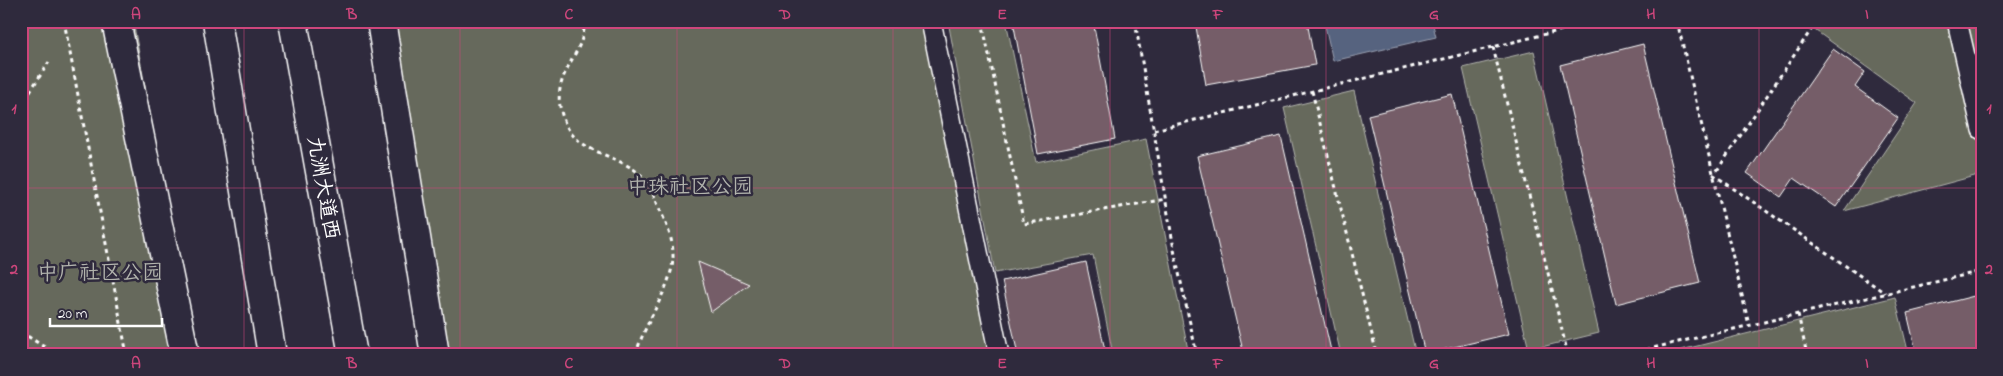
<svg xmlns="http://www.w3.org/2000/svg" width="2003" height="376" viewBox="0 0 2003 376" font-family="'Indie Flower','LXGW WenKai TC',sans-serif">
	<style>
		.green { fill: #66695b; stroke: #b2b4ad }
		.water { fill: #56637f; stroke: #9aa1b2 }
		.building { fill: #755d68; stroke: #fff }
		.lines { fill: none; stroke-linecap: round; stroke-linejoin: round }
		.service-casing { stroke: #fff; stroke-width: 22 }
		.secondary-casing { stroke: #fff; stroke-width: 31 }
		.primary-casing { stroke: #fff; stroke-width: 31 }
		.path { stroke: #fff; stroke-width: 3; stroke-dasharray: 4 4; stroke-linecap: butt }
		.service { stroke: #2f2a3d; stroke-width: 19 }
		.secondary { stroke: #2f2a3d; stroke-width: 28 }
		.primary { stroke: #2f2a3d; stroke-width: 28 }
		.grid { fill: none; stroke: #ce467c; stroke-width: 1; stroke-opacity: 0.55 }
		.labels { text-anchor: middle; dominant-baseline: central; stroke-width: 5; stroke-linejoin: round; paint-order: stroke }
		.street-label { font-size: 21px; fill: #fff; stroke: #2f2a3d }
		.park-label { font-size: 21px; fill: #b2b4ad; stroke: #2f2a3d }
		.neatline { fill: none; stroke: #ce467c; stroke-width: 2 }
		.grid-label { font-size: 16px; text-anchor: middle; font-weight: bold; fill: #ce467c }
	</style>
	<rect width="100%" height="100%" fill="#2f2a3d"/>
	<filter id="ink" filterUnits="userSpaceOnUse"><feTurbulence type="fractalNoise" baseFrequency=".02" numOctaves="2"/><feDisplacementMap in="SourceGraphic" scale="10" xChannelSelector="R" yChannelSelector="G"/><feConvolveMatrix kernelMatrix="1 2 1 2 8 2 1 2 1" color-interpolation-filters="sRGB"/></filter>
	<g filter="url(#ink)">
		<path class="green" d="M 21,21 L 133,21 L 195,355 L 21,355 Z
			M 386,21 L 931,21 L 997,355 L 444,355 Z
			M 948,21 L 1006,21 L 1036,162 L 1146,139 L 1189,355 L 1113,355 L 1093,255 L 995,273 Z
			M 1802,21 L 1982,21 L 1982,174 L 1844,211 L 1917,103 Z
			M 1534,51 L 1599,333 L 1529,350 L 1463,68 Z
			M 1354,91 L 1416,355 L 1341,355 L 1284,108 Z
			M 1895,297 L 1909,355 L 1661,355 Z"/>
		<path class="water" d="M 1324,21 L 1432,21 L 1436,37 L 1333,61 Z"/>
		<path class="building" d="M 1013,21 L 1093,21 L 1115,139 L 1038,154 Z
			M 1195,21 L 1307,21 L 1315,65 L 1206,85 Z
			M 1643,44 L 1700,283 L 1616,304 L 1560,65 Z
			M 1833,49 L 1865,72 L 1855,87 L 1898,118 L 1836,207 L 1794,178 L 1781,197 L 1747,173 Z
			M 1452,94 L 1509,334 L 1425,354 L 1368,115 Z
			M 1281,136 L 1332,355 L 1244,355 L 1197,156 Z
			M 698,262 L 749,284 L 711,312 Z
			M 1086,262 L 1106,355 L 1018,355 L 1002,281 Z
			M 1982,294 L 1982,355 L 1917,355 L 1907,313 Z"/>
		<g class="lines">
			<g class="service-casing">
				<path id="service" d="M 931,21 L 999,355
					M 1957,21 L 1982,130"/>
			</g>
			<g class="secondary-casing">
				<path id="secondary" d="M 116,21 L 185,355
					M 381,21 L 435,355"/>
			</g>
			<g class="primary-casing">
				<path id="primary" d="M 217,21 L 272,355
					M 293,21 L 353,355"/>
			</g>
			<path class="path" d="M 64,21 L 127,355
				M 584,21 C 587,53 551,72 561,111 C 571,155 612,150 641,175 C 651,184 655,199 661,212 C 667,226 673,239 673,255 C 674,286 643,323 636,355
				M 982,21 L 1024,224 L 1166,199
				M 1135,21 L 1175,255 L 1197,355
				M 1677,21 L 1749,325
				M 1817,21 L 1714,175 L 1885,293
				M 1493,47 L 1568,355
				M 1312,91 L 1377,355
				M 21,105 L 49,62
				M 1154,130 L 1599,21
				M 1798,314 L 1807,355
				M 21,332 L 57,355
				M 1623,355 L 1982,271"/>
			<use href="#service" class="service"/>
			<use href="#secondary" class="secondary"/>
			<use href="#primary" class="primary"/>
		</g>
	</g>
	<path class="grid" d="M 244,21 L 244,355M 460,21 L 460,355M 677,21 L 677,355M 893,21 L 893,355M 1110,21 L 1110,355M 1326,21 L 1326,355M 1543,21 L 1543,355M 1759,21 L 1759,355M 21,188 L 1982,188"/>
	<g class="labels">
		<g class="street-label">
			<text transform="translate(322 188) rotate(80)">九洲大道西</text>
		</g>
		<g class="park-label">
			<text x="690" y="188">中珠社区公园</text>
			<text x="100" y="274">中广社区公园</text>
		</g>
	</g>
	<rect width="2003" height="376" fill="none" stroke="#2f2a3d" stroke-width="55"/>
	<path d="M50 318v8h112v-8" fill="none" stroke="#ffffff" stroke-width="2.5"/>
	<text x="58" y="318" font-size="15" fill="#ffffff" stroke="#2f2a3d" stroke-width="4" paint-order="stroke">20 m</text>
	<rect x="28" y="28" width="1948" height="320" class="neatline"/>
	<g class="grid-label">
		<text x="136" y="19">A</text>
		<text x="352" y="19">B</text>
		<text x="569" y="19">C</text>
		<text x="785" y="19">D</text>
		<text x="1002" y="19">E</text>
		<text x="1218" y="19">F</text>
		<text x="1434" y="19">G</text>
		<text x="1651" y="19">H</text>
		<text x="1867" y="19">I</text>
		<text x="14" y="113">1</text>
		<text x="1989" y="113">1</text>
		<text x="14" y="274">2</text>
		<text x="1989" y="274">2</text>
		<text x="136" y="368">A</text>
		<text x="352" y="368">B</text>
		<text x="569" y="368">C</text>
		<text x="785" y="368">D</text>
		<text x="1002" y="368">E</text>
		<text x="1218" y="368">F</text>
		<text x="1434" y="368">G</text>
		<text x="1651" y="368">H</text>
		<text x="1867" y="368">I</text>
	</g>
</svg>
